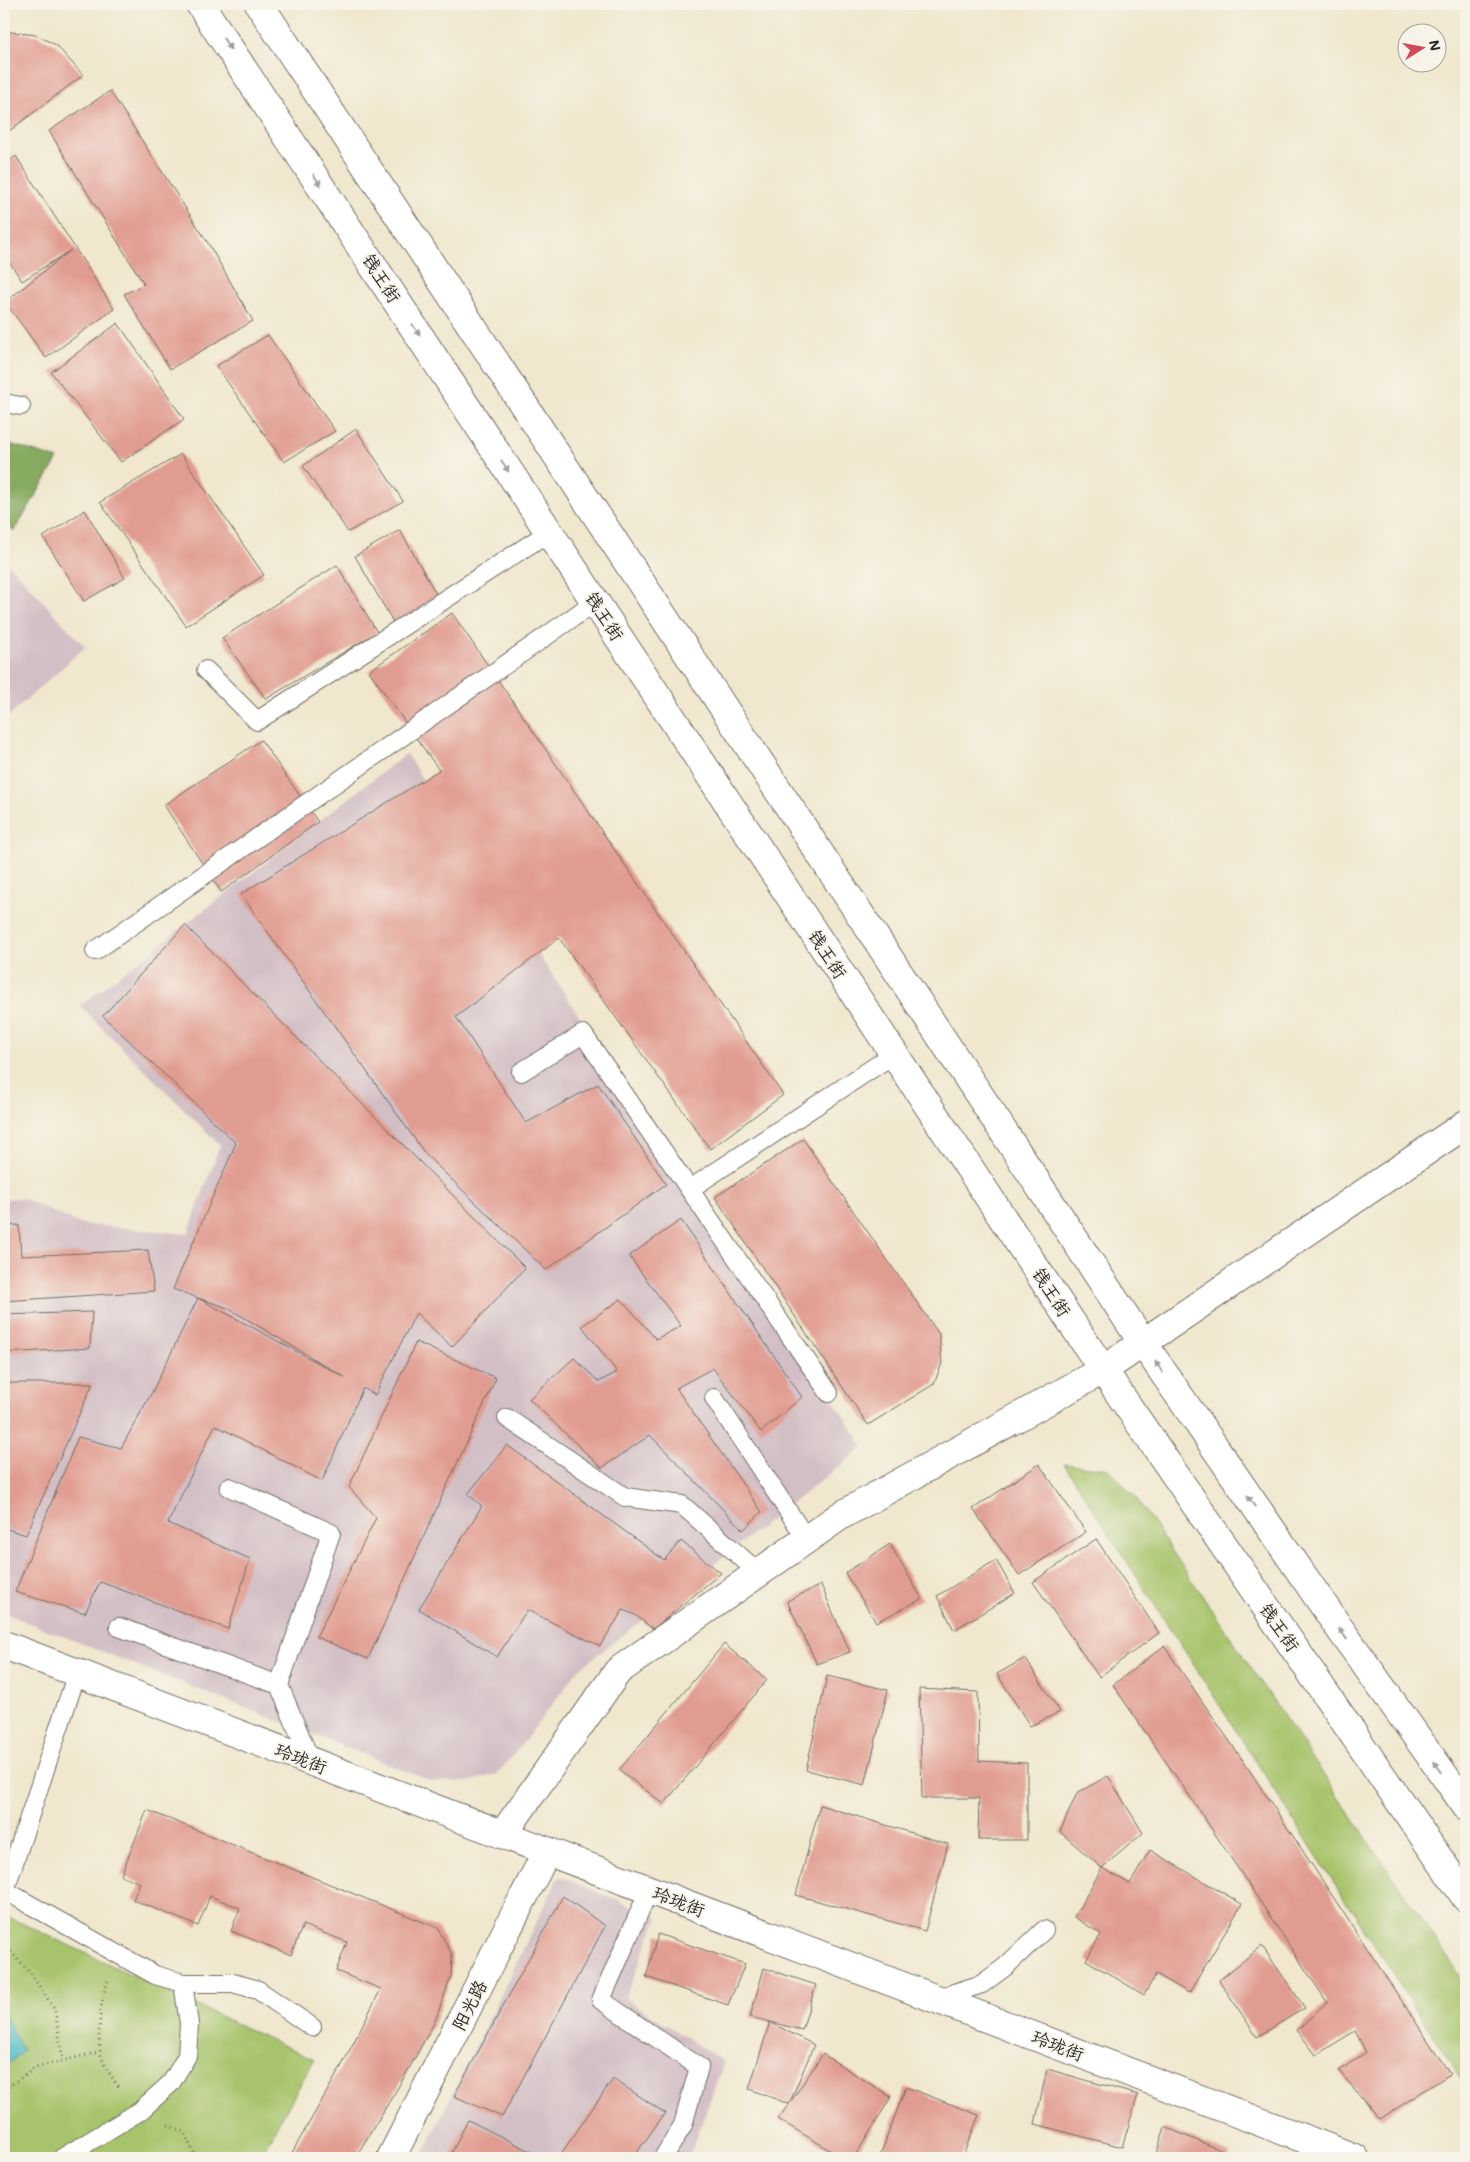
<svg xmlns="http://www.w3.org/2000/svg" width="1470" height="2162" viewBox="0 0 1470 2162" font-family="Mali,'LXGW WenKai TC',sans-serif">
	<style>
		.industrial { fill: #d2bec5 }
		.green { fill: #a7c46c; stroke: #69784c }
		.forest { fill: #85aa60; stroke: #586a46 }
		.water { fill: #4dbbc4; stroke: #3c7378 }
		.building { fill: #e19c91; fill-rule: evenodd }
		.lines { fill: none; stroke-linecap: round; stroke-linejoin: round }
		.lane-casing { stroke: #706d64; stroke-width: 20 }
		.street-casing { stroke: #706d64; stroke-width: 30 }
		.secondary-casing { stroke: #706d64; stroke-width: 30 }
		.path { stroke: #706d64; stroke-width: 3; stroke-dasharray: 1 4; stroke-linecap: butt }
		.lane { stroke: #fff; stroke-width: 18 }
		.street { stroke: #fff; stroke-width: 28 }
		.secondary { stroke: #fff; stroke-width: 28 }
		.oneway { fill: #a0a0a0 }
		.labels { text-anchor: middle; dominant-baseline: central; stroke-width: 4; stroke-linejoin: round; paint-order: stroke }
		.street-label { font-size: 18px; fill: #2b2b2b; stroke: #f7f3e8 }
	</style>
	<rect width="100%" height="100%" fill="#f7f3e8"/>
	<filter id="ink" filterUnits="userSpaceOnUse"><feTurbulence type="fractalNoise" baseFrequency=".02" numOctaves="2"/><feDisplacementMap in="SourceGraphic" scale="10" xChannelSelector="R" yChannelSelector="G"/><feConvolveMatrix kernelMatrix="1 2 1 2 8 2 1 2 1" color-interpolation-filters="sRGB"/></filter>
	<filter id="wash" filterUnits="userSpaceOnUse"><feTurbulence type="fractalNoise" baseFrequency=".0096" numOctaves="4" result="noise"/><feDisplacementMap in="SourceGraphic" scale="20" xChannelSelector="R" yChannelSelector="G"/><feGaussianBlur stdDeviation="1.12" result="paint"/><feColorMatrix in="noise" values="0 0 0 0 0 0 0 0 0 0 0 0 0 0 0 0 0 1.4 0 .05"/><feComposite in="paint" operator="in"/></filter>
	<g filter="url(#wash)">
		<rect width="100%" height="100%" fill="#f0e7ce"/>
		<path class="industrial" d="M 4,559 L 85,647 L 4,720 Z
			M 406,754 L 864,1447 L 578,1670 L 519,1748 L 497,1774 L 467,1782 L 431,1781 L 4,1613 L 4,1199 L 21,1198 L 81,1224 L 188,1234 L 220,1145 L 80,1006 Z
			M 559,1876 L 658,1917 L 625,1998 L 724,2062 L 689,2158 L 421,2158 Z"/>
		<path class="green" d="M 1064,1464 L 1108,1469 L 1134,1495 L 1466,1985 L 1466,2087 Z
			M 4,1915 L 314,2060 L 259,2158 L 4,2158 Z"/>
		<path class="forest" d="M 4,442 L 58,459 L 14,531 L 4,522 Z"/>
		<path class="water" d="M 4,2013 L 23,2051 L 4,2067 Z"/>
		<g id="blocks">
			<path class="building" d="M 4,31 L 36,35 L 56,45 L 83,75 L 4,135 Z
				M 110,91 L 208,243 L 253,321 L 170,369 L 124,294 L 144,284 L 49,131 Z
				M 16,156 L 114,309 L 46,358 L 5,302 L 71,250 L 22,281 L 4,254 L 4,165 Z
				M 118,323 L 184,419 L 121,462 L 51,372 Z
				M 268,335 L 335,431 L 284,462 L 216,366 Z
				M 356,429 L 403,501 L 348,532 L 303,466 Z
				M 181,454 L 264,575 L 186,626 L 100,502 Z
				M 85,510 L 125,578 L 84,601 L 43,537 Z
				M 400,530 L 439,599 L 396,627 L 355,556 Z
				M 337,565 L 377,632 L 266,699 L 222,638 Z
				M 452,613 L 783,1095 L 710,1149 L 559,938 L 456,1017 L 526,1123 L 598,1084 L 666,1184 L 546,1270 L 426,1155 L 241,894 L 439,770 L 369,671 Z
				M 261,740 L 318,822 L 221,892 L 164,805 Z
				M 185,925 L 525,1268 L 452,1347 L 416,1313 L 375,1395 L 363,1388 L 322,1481 L 215,1425 L 168,1523 L 250,1559 L 228,1629 L 100,1582 L 85,1613 L 15,1592 L 78,1437 L 121,1448 L 152,1392 L 198,1298 L 173,1289 L 236,1143 L 103,1016 ZM 198,1298 L 228,1308 L 346,1378 Z
				M 803,1139 L 939,1334 L 942,1363 L 934,1384 L 868,1425 L 715,1197 Z
				M 681,1220 L 802,1397 L 761,1432 L 713,1368 L 676,1388 L 762,1512 L 743,1530 L 650,1435 L 602,1468 L 529,1399 L 574,1358 L 599,1382 L 617,1372 L 582,1326 L 621,1299 L 656,1339 L 681,1326 L 629,1256 Z
				M 19,1225 L 21,1256 L 148,1250 L 154,1291 L 4,1301 L 4,1226 Z
				M 92,1312 L 90,1348 L 4,1353 L 4,1315 Z
				M 416,1342 L 496,1378 L 368,1659 L 316,1637 L 376,1518 L 349,1487 Z
				M 4,1383 L 93,1383 L 26,1535 L 4,1528 Z
				M 507,1445 L 664,1560 L 681,1541 L 721,1573 L 653,1629 L 635,1615 L 623,1610 L 600,1646 L 527,1610 L 497,1657 L 419,1609 L 482,1506 L 468,1494 Z
				M 1039,1464 L 1086,1532 L 1019,1575 L 973,1509 Z
				M 1096,1539 L 1159,1633 L 1099,1677 L 1033,1582 Z
				M 890,1544 L 922,1599 L 876,1622 L 845,1573 Z
				M 996,1560 L 1015,1593 L 954,1630 L 937,1596 Z
				M 821,1585 L 850,1652 L 817,1664 L 787,1601 Z
				M 724,1644 L 767,1680 L 664,1804 L 619,1770 Z
				M 1164,1646 L 1246,1765 L 1450,2074 L 1380,2119 L 1339,2071 L 1366,2052 L 1355,2031 L 1316,2055 L 1297,2030 L 1327,2002 L 1193,1801 L 1113,1685 Z
				M 1025,1658 L 1060,1712 L 1030,1726 L 997,1674 Z
				M 827,1676 L 888,1690 L 865,1785 L 806,1770 Z
				M 919,1689 L 978,1692 L 979,1761 L 1027,1763 L 1027,1840 L 978,1840 L 979,1798 L 922,1798 Z
				M 1108,1776 L 1143,1833 L 1102,1868 L 1130,1884 L 1150,1850 L 1242,1904 L 1189,1993 L 1156,1974 L 1144,1995 L 1086,1960 L 1101,1934 L 1074,1917 L 1102,1868 L 1060,1832 L 1077,1793 Z
				M 820,1805 L 948,1844 L 925,1931 L 796,1895 Z
				M 147,1810 L 438,1928 L 452,1955 L 451,1977 L 435,2021 L 405,2076 L 355,2158 L 289,2158 L 341,2067 L 381,1989 L 336,1971 L 347,1942 L 303,1925 L 291,1955 L 231,1931 L 240,1908 L 210,1896 L 198,1926 L 133,1900 L 140,1883 L 121,1875 Z
				M 563,1896 L 605,1926 L 502,2117 L 454,2096 Z
				M 658,1934 L 745,1964 L 728,2005 L 646,1977 Z
				M 1262,1946 L 1305,2008 L 1257,2037 L 1219,1980 Z
				M 764,1968 L 816,1985 L 802,2030 L 750,2017 Z
				M 770,2022 L 814,2045 L 789,2104 L 823,2054 L 891,2097 L 854,2158 L 843,2158 L 778,2119 L 789,2104 L 749,2089 Z
				M 1047,2069 L 1138,2095 L 1122,2147 L 1035,2124 Z
				M 613,2079 L 665,2113 L 633,2158 L 558,2158 Z
				M 906,2087 L 979,2115 L 962,2158 L 879,2158 Z
				M 468,2120 L 544,2158 L 449,2158 Z
				M 1165,2127 L 1230,2154 L 1228,2158 L 1155,2158 Z"/>
		</g>
	</g>
	<g filter="url(#ink)">
		<use href="#blocks" fill-opacity="0" stroke="#706d64" stroke-width="1"/>
		<g class="lines">
			<g class="lane-casing">
				<path id="lane" d="M 4,403 L 21,406
					M 206,670 L 257,721 L 549,532
					M 95,951 L 595,602
					M 521,1072 L 583,1034 L 829,1393
					M 690,1189 L 894,1054
					M 714,1398 L 807,1540
					M 507,1418 L 625,1497 L 682,1505 L 759,1573
					M 229,1487 L 331,1533 L 279,1685 L 311,1762
					M 119,1627 L 279,1685
					M 4,1890 L 155,1975 L 183,1983 L 233,1983 L 258,1990 L 312,2027
					M 5,1890 L 77,1673
					M 649,1890 L 601,2000 L 699,2067 L 683,2125 L 663,2158
					M 935,1999 L 982,1984 L 1005,1967 L 1044,1930
					M 62,2158 L 140,2111 L 171,2083 L 187,2056 L 189,2024 L 183,1983"/>
			</g>
			<g class="street-casing">
				<path id="street" d="M 503,1834 L 618,1671 L 840,1516 L 1103,1370
					M 391,2158 L 547,1851"/>
			</g>
			<g class="secondary-casing">
				<path id="secondary" d="M 200,4 L 1103,1370 L 1466,1898
					M 259,4 L 1143,1343 L 1335,1622 L 1466,1806
					M 1103,1370 L 1466,1124
					M 4,1645 L 1355,2158"/>
			</g>
			<path class="path" d="M 4,1944 L 31,1974 L 55,2010 L 63,2060
				M 108,1981 C 101,1996 97,2034 100,2051 C 102,2063 112,2079 120,2088
				M 4,2090 L 36,2067 L 100,2052
				M 168,2125 L 184,2132 L 196,2158"/>
			<use href="#lane" class="lane"/>
			<use href="#street" class="street"/>
			<use href="#secondary" class="secondary"/>
		</g>
		<defs><path id="oneway-solid" d="M-6-.8H1V-3.2L6.5 0L1 3.2V.8H-6Z" transform="scale(1.25)"/></defs>
		<g class="oneway">
			<use href="#oneway-solid" transform="translate(227 44) rotate(57)"/>
			<use href="#oneway-solid" transform="translate(317 180) rotate(57)"/>
			<use href="#oneway-solid" transform="translate(416 330) rotate(57)"/>
			<use href="#oneway-solid" transform="translate(505 466) rotate(57)"/>
			<use href="#oneway-solid" transform="translate(1159 1367) rotate(-124)"/>
			<use href="#oneway-solid" transform="translate(1251 1501) rotate(-124)"/>
			<use href="#oneway-solid" transform="translate(1343 1634) rotate(-126)"/>
			<use href="#oneway-solid" transform="translate(1438 1767) rotate(-126)"/>
		</g>
	</g>
	<g class="labels">
		<g class="street-label">
			<text transform="translate(382 278) rotate(57)">钱王街</text>
			<text transform="translate(605 616) rotate(57)">钱王街</text>
			<text transform="translate(828 954) rotate(57)">钱王街</text>
			<text transform="translate(1052 1292) rotate(57)">钱王街</text>
			<text transform="translate(1280 1627) rotate(55)">钱王街</text>
			<text transform="translate(301 1758) rotate(21)">玲珑街</text>
			<text transform="translate(679 1901) rotate(21)">玲珑街</text>
			<text transform="translate(469 2005) rotate(-63)">阳光路</text>
			<text transform="translate(1058 2045) rotate(21)">玲珑街</text>
		</g>
	</g>
	<rect width="1470" height="2162" fill="none" stroke="#f7f3e8" stroke-width="20"/>
	<g transform="translate(1422 48) rotate(79)"><circle r="24" fill="#f7f3e8" stroke="#a5a39c"/>
	<path d="M0-4L9 19L0 12L-9 19Z" fill="#d1495b"/>
	<text y="-8" font-size="14" font-weight="bold" text-anchor="middle" fill="#2b2b2b">N</text>
	</g>
</svg>
